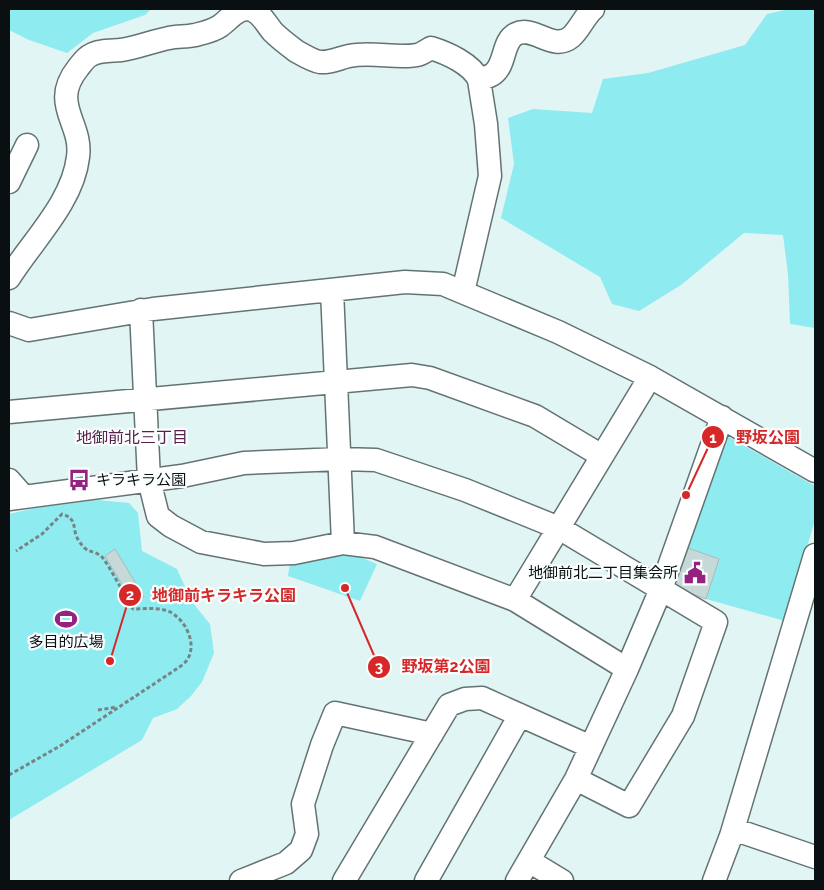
<svg xmlns="http://www.w3.org/2000/svg" width="824" height="890" viewBox="0 0 824 890" font-family="Raleway,'Noto Sans JP',sans-serif">
	<style>
		.green { fill: #8eebef }
		.building { fill: #c6d8d8; stroke: #a8baba }
		.lines { fill: none; stroke-linecap: round; stroke-linejoin: round }
		.minor-casing { stroke: #637374; stroke-width: 25 }
		.path { stroke: #778484; stroke-width: 3; stroke-dasharray: 4 2.5; stroke-linecap: butt }
		.minor { stroke: #fff; stroke-width: 22 }
		.labels { text-anchor: middle; dominant-baseline: central; stroke-width: 4.5; stroke-linejoin: round; paint-order: stroke }
		.poi-label { font-size: 15px; fill: #0a1011; stroke: #fbfefe; text-anchor: start }
		.neighbourhood-label { font-size: 16px; fill: #58204c; stroke: #fbfefe }
		.leader { fill: none; stroke: #d62828; stroke-width: 2 }
		.callout-dot { fill: #d62828; stroke: #fbfefe; stroke-width: 2 }
		.mark-label { font-size: 15px; text-anchor: middle; font-weight: bold; fill: #fff }
		.callout-label { font-size: 16px; text-anchor: middle; font-weight: bold; fill: #d62828; stroke: #fbfefe; stroke-width: 4.5; stroke-linejoin: round; paint-order: stroke }
	</style>
	<rect width="100%" height="100%" fill="#e2f5f5"/>
	<path class="green" d="M 9,9 L 151,9 L 145,15 L 93,33 L 67,53 L 29,40 L 9,30 Z
		M 789,9 L 815,9 L 815,328 L 790,324 L 788,274 L 783,235 L 744,233 L 681,285 L 639,311 L 612,304 L 600,277 L 501,218 L 514,164 L 508,118 L 533,109 L 592,113 L 603,79 L 648,73 L 745,45 L 767,14 Z
		M 725,435 L 815,486 L 815,520 L 785,621 L 706,599 L 719,559 L 685,547 Z
		M 98,500 L 129,503 L 138,513 L 142,551 L 177,569 L 192,602 L 210,624 L 214,653 L 202,682 L 191,696 L 177,709 L 153,718 L 142,740 L 9,820 L 9,514 L 35,508 Z
		M 350,553 L 377,564 L 360,601 L 288,576 L 290,563 Z"/>
	<path class="building" d="M 685,547 L 719,559 L 706,599 L 672,587 Z
		M 115,549 L 144,597 L 133,603 L 105,556 Z"/>
	<g class="lines">
		<g class="minor-casing">
			<path id="minor" d="M 9,182 L 27,145
				M 9,278 C 32,241 73,202 78,157 C 83,123 49,104 78,68 C 82,63 86,57 91,55 C 99,50 112,51 121,50 C 137,48 153,41 169,38 C 177,36 187,37 195,35 C 203,33 213,31 220,26 C 230,19 238,6 252,10 C 262,14 266,24 273,32 C 280,39 288,45 296,51 C 303,55 313,61 320,62 C 331,63 339,58 349,56 C 372,51 396,59 417,55 C 422,54 427,50 431,48 C 447,53 472,64 479,80 C 483,78 489,77 493,74 C 506,65 502,41 516,34 C 534,25 553,52 571,37 C 580,29 584,17 593,9
				M 332,290 L 343,543
				M 463,292 L 490,176 L 486,124 L 479,80
				M 141,310 L 149,480 L 158,516 L 171,526 L 201,542 L 264,554 L 294,553 L 343,543 L 375,547 L 515,600 L 627,669
				M 9,323 L 29,330 L 153,309 L 405,282 L 443,284 L 558,332 L 650,377 L 815,471
				M 9,412 L 412,375 L 430,378 L 535,416 L 602,456
				M 9,480 L 24,497
				M 9,499 L 182,476 L 244,463 L 340,459 L 376,460 L 465,490 L 559,528 L 716,622 L 683,716 L 629,806 L 576,779
				M 515,600 L 650,377
				M 733,829 L 815,857
				M 529,861 L 562,881
				M 241,881 L 286,863 L 301,850 L 307,834 L 303,804 L 322,745 L 335,713 L 432,734
				M 344,881 L 449,705 L 465,699 L 482,698 L 591,747
				M 426,881 L 520,715
				M 517,881 L 576,779 L 627,669 L 661,589 L 722,417
				M 714,881 L 731,836 L 815,555"/>
		</g>
		<path class="path" d="M 98,710 L 117,707
			M 9,775 L 60,746 L 178,668 C 181,666 185,663 187,660 C 198,644 185,618 168,611 C 157,607 145,609 133,609 C 127,600 107,561 101,556 C 91,549 87,554 79,541 C 71,530 79,519 62,514 L 42,534 L 16,551"/>
		<use href="#minor" class="minor"/>
	</g>
	<defs>
		<g id="bus-bare" transform="scale(1.725)"><path d="M-5-6H5V4H4V6H2V4H-2V6H-4V4H-5ZM-3.5-4V0h7V-4ZM-3.5 1.2v1.5H-2V1.2ZM2 1.2v1.5H3.5V1.2Z" fill="#952280" stroke="#fbfefe" stroke-width="2.5" paint-order="stroke"/></g>
		<g id="civic-bare" transform="scale(1.725)"><path d="M-.6-6.5H3V-4.5H.6V-3L4-1V1h2V6H-6V1h2V-1L-.6-3ZM-1.2 2.5V6h2.4V2.5Z" fill="#952280" stroke="#fbfefe" stroke-width="2.5" paint-order="stroke"/></g>
		<g id="stadium-bare" transform="scale(1.725)"><path d="M0-5a6.5 5 0 1 0 0 10a6.5 5 0 1 0 0-10ZM-3.5-1.8h7v3.6h-7Z" fill="#952280" stroke="#fbfefe" stroke-width="2.5" paint-order="stroke"/></g>
	</defs>
	<g fill-rule="evenodd">
		<use href="#bus-bare" x="79" y="480"/>
		<use href="#civic-bare" x="695" y="573"/>
		<use href="#stadium-bare" x="66" y="619"/>
	</g>
	<g class="labels">
		<g class="poi-label">
			<text x="96" y="480">キラキラ公園</text>
			<text x="678" y="573" text-anchor="end">地御前北二丁目集会所</text>
			<text x="66" y="642" text-anchor="middle">多目的広場</text>
		</g>
		<g class="neighbourhood-label">
			<text x="132" y="437">地御前北三丁目</text>
		</g>
	</g>
	<path class="leader" d="M686 495L713 437M110 661L130 595M345 588L379 667"/>
	<g class="callout-dot">
		<circle cx="686" cy="495" r="5"/>
		<circle cx="110" cy="661" r="5"/>
		<circle cx="345" cy="588" r="5"/>
		<circle cx="713" cy="437" r="12"/>
		<circle cx="130" cy="595" r="12"/>
		<circle cx="379" cy="667" r="12"/>
	</g>
	<g class="mark-label">
		<text x="713" y="443">1</text>
		<text x="130" y="600">2</text>
		<text x="379" y="672">3</text>
	</g>
	<g class="callout-label">
		<text x="768" y="443">野坂公園</text>
		<text x="224" y="601">地御前キラキラ公園</text>
		<text x="446" y="672">野坂第2公園</text>
	</g>
	<rect width="824" height="890" fill="none" stroke="#0a1011" stroke-width="20"/>
</svg>
